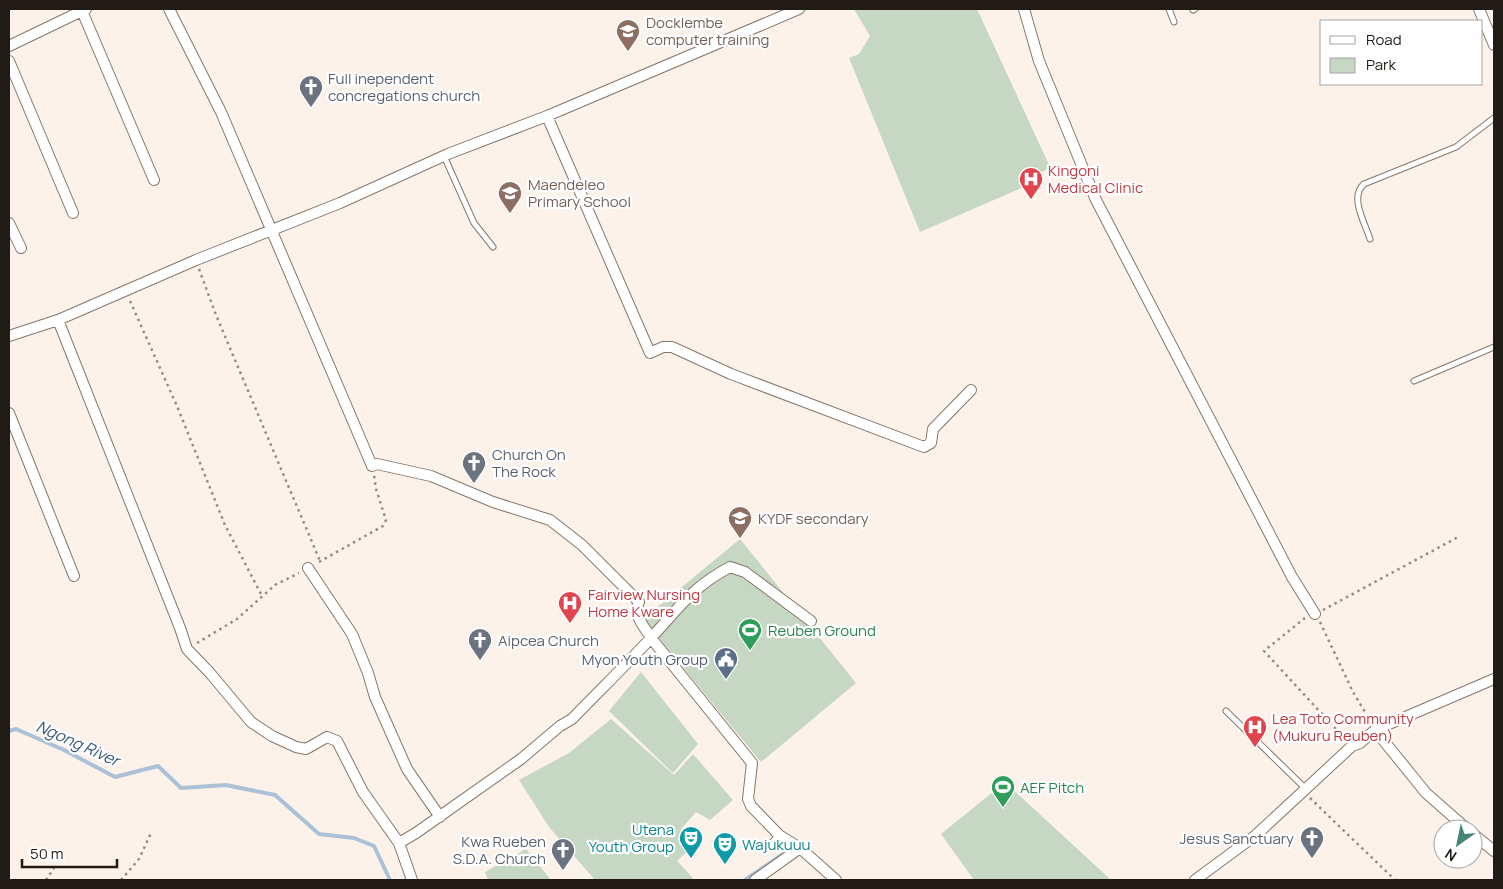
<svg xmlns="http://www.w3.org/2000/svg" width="1503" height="889" viewBox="0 0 1503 889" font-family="Manrope,sans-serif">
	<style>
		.green { fill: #c6d7c3 }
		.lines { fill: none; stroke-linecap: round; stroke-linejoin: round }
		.stream { stroke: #aac1d7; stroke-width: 4 }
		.service-casing { stroke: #87776b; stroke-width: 7 }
		.minor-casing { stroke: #87776b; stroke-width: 12 }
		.path { stroke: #958c86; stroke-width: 2.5; stroke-dasharray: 2.5 4; stroke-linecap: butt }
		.service { stroke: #fff; stroke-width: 5 }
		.minor { stroke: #fff; stroke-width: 10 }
		.labels { text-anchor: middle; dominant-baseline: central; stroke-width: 4.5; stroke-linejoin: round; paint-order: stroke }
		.education-label { font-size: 15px; fill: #785e54; stroke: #fff; text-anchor: start }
		.worship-label { font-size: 15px; fill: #5b616d; stroke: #fff; text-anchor: start }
		.health-label { font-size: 15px; fill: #be3a42; stroke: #fff; text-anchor: start }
		.leisure-label { font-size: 15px; fill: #27864d; stroke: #fff; text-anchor: start }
		.service-label { font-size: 15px; fill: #4e5e75; stroke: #fff; text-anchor: end }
		.culture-label { font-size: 15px; fill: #0d838f; stroke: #fff; text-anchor: end }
		.water-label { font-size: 16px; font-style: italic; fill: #355a7c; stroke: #fff }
	</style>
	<rect width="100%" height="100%" fill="#fdf2ea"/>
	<path class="green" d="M 854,9 L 977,9 L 1050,167 L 1034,177 L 1035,182 L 920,232 L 849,58 L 859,54 L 870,36 Z
		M 740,539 L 856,683 L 761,762 L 643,619 Z
		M 641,672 L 698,744 L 673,773 L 609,711 Z
		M 611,719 L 674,775 L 693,754 L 733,800 L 710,820 L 696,812 L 681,829 L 695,844 L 677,861 L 693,878 L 691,880 L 595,880 L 549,827 L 519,780 L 569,753 Z
		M 1005,782 L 1111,880 L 974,880 L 941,834 Z
		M 526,849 L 551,880 L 488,880 L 485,872 Z"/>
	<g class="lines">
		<path class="stream" d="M 9,731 L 16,729 L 64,750 L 115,777 L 158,766 L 181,788 L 226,785 L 275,795 L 319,834 L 354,838 L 374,846 L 390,880
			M 745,880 L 783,854"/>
		<g class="service-casing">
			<path id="service" d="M 1169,9 L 1174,22
				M 1193,10 L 1195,9
				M 444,156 L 474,223 L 493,247
				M 1370,239 C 1365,223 1349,197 1364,184 L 1456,147 L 1494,118
				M 1414,381 L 1494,347
				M 1226,711 L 1306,789
				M 770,844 L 779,835"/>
		</g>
		<g class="minor-casing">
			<path id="minor" d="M 169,9 L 221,112 L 372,466 L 377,464 L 431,476 L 493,502 L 550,520 L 582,545 L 639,602 C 632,615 645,627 651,638 L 752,763 L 748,799 L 751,806 L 779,835 L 800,848 L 836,880
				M 1024,9 L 1039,61 L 1096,200 L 1292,577 L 1315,614
				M 1479,9 L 1494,45
				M 82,11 L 154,180
				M 9,46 L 86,9
				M 9,61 L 73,213
				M 547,116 L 650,353 L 663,347 L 672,347 L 731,374 L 924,447 L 931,443 L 933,429 L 971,390
				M 9,223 L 21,248
				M 58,320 L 180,628 L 187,649 L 210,673 L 251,722 L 272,736 L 296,747 L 306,749 L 327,737 L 337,741 L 363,792 L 399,843
				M 9,336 L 58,320 L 196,260 L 340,203 L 448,154 L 547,116 L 799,9
				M 9,413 L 74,576
				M 308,568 L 352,634 L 368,673 L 375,697 L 407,769 L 440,817
				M 1375,730 L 1426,793 L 1467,829
				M 1473,834 L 1494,851
				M 412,880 L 399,843 L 416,833 L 521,759 L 560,726 L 572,719 C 598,692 625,666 650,639 C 679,608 692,587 730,567 L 745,572 L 811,621
				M 755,880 L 800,848
				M 1195,880 L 1256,835 L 1352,746 L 1360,743 L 1375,730 L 1494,679"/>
		</g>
		<path class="path" d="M 199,269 L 216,315 L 320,561
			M 130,301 L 177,406 L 225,525 L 262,596
			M 319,562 L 383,526 L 386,520 L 376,489 L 374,475
			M 1323,610 L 1460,536
			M 1305,618 L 1264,651 L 1345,739
			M 1320,622 L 1353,692 L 1371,722
			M 197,643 L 237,619 L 275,585 L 299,573
			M 1310,798 L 1395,880
			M 46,880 L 54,868
			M 121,880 L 139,859 L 151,833"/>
		<use href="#service" class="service"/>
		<use href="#minor" class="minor"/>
	</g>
	<defs>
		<g id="university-pin" transform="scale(1.25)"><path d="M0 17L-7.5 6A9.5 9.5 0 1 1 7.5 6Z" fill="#8d6e63" stroke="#fff"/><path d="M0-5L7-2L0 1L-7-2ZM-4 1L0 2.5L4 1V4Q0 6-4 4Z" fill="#fff"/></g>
		<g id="church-pin" transform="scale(1.25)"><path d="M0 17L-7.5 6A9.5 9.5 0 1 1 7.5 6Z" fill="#6b7280" stroke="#fff"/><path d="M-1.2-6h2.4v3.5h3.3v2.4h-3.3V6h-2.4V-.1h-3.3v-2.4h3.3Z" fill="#fff"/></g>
		<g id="hospital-pin" transform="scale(1.25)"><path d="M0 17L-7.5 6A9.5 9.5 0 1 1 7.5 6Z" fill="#e0444e" stroke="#fff"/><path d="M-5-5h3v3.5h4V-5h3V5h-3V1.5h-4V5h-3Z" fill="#fff"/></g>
		<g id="school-pin" transform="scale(1.25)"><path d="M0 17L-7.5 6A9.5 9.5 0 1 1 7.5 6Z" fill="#8d6e63" stroke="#fff"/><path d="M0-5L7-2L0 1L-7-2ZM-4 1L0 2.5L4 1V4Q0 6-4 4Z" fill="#fff"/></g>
		<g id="stadium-pin" transform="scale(1.25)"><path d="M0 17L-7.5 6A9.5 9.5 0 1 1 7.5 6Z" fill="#2e9e5b" stroke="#fff"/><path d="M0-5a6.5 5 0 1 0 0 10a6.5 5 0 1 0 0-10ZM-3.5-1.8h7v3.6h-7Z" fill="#fff"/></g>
		<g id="civic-pin" transform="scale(1.25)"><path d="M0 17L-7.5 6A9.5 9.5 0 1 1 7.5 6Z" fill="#5c6f8a" stroke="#fff"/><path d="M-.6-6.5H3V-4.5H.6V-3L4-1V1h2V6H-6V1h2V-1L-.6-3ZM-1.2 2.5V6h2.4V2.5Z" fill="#fff"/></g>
		<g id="theatre-pin" transform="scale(1.25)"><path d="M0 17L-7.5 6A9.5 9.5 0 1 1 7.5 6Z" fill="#0f9aa8" stroke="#fff"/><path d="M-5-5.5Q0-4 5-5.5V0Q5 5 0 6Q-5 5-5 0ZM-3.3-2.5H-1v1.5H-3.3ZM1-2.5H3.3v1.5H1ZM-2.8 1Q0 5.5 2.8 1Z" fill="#fff"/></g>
	</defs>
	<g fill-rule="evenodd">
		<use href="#university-pin" x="628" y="31"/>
		<use href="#church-pin" x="311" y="87"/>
		<use href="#hospital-pin" x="1031" y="179"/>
		<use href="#school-pin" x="510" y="193"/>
		<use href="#church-pin" x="474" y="463"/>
		<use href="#school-pin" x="740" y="518"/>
		<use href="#hospital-pin" x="570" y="603"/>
		<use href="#stadium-pin" x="750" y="630"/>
		<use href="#church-pin" x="480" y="640"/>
		<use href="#civic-pin" x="726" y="659"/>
		<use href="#hospital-pin" x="1255" y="727"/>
		<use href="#stadium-pin" x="1003" y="787"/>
		<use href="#theatre-pin" x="691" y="838"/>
		<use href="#church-pin" x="1312" y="838"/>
		<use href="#theatre-pin" x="725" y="844"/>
		<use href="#church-pin" x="563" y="850"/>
	</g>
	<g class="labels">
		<g class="education-label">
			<text x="646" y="22">Docklembe<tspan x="646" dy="17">computer training</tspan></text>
			<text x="528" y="184">Maendeleo<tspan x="528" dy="17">Primary School</tspan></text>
			<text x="758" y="518">KYDF secondary</text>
		</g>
		<g class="worship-label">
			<text x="328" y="78">Full inependent<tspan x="328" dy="17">concregations church</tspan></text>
			<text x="492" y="454">Church On<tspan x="492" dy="17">The Rock</tspan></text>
			<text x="498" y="640">Aipcea Church</text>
			<text x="1294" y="838" text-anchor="end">Jesus Sanctuary</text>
			<text x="546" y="841" text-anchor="end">Kwa Rueben<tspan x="546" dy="17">S.D.A. Church</tspan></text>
		</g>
		<g class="health-label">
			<text x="1048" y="170">Kingoni<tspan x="1048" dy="17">Medical Clinic</tspan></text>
			<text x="588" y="594">Fairview Nursing<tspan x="588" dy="17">Home Kware</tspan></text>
			<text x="1272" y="718">Lea Toto Community<tspan x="1272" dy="17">(Mukuru Reuben)</tspan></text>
		</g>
		<g class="leisure-label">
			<text x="768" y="630">Reuben Ground</text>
			<text x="1020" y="787">AEF Pitch</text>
		</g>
		<g class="service-label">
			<text x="708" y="659">Myon Youth Group</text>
		</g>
		<g class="culture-label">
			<text x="674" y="829">Utena<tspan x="674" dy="17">Youth Group</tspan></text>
			<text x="742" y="844" text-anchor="start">Wajukuuu</text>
		</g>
		<g class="water-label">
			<text transform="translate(78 743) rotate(24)">Ngong River</text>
		</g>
	</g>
	<rect width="1503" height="889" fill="none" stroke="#211b16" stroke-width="20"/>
	<rect x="1320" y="20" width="162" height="65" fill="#ffffff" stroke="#a6a4a2"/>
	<rect x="1330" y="36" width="25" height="8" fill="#ffffff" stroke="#a6a4a2"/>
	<text x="1366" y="45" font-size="15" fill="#211b16">Road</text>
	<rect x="1330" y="58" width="25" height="15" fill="#c6d7c3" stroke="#a6a4a2"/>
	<text x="1366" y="70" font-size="15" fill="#211b16">Park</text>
	<g transform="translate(1458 844) rotate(213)"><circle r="24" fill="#ffffff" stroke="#a6a4a2"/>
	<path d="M0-4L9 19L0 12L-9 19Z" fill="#438576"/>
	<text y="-8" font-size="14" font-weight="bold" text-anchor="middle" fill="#211b16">N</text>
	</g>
	<path d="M22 859v8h95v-8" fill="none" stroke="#211b16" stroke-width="2.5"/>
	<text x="30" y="859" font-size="15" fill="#211b16" stroke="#ffffff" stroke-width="4" paint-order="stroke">50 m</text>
</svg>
